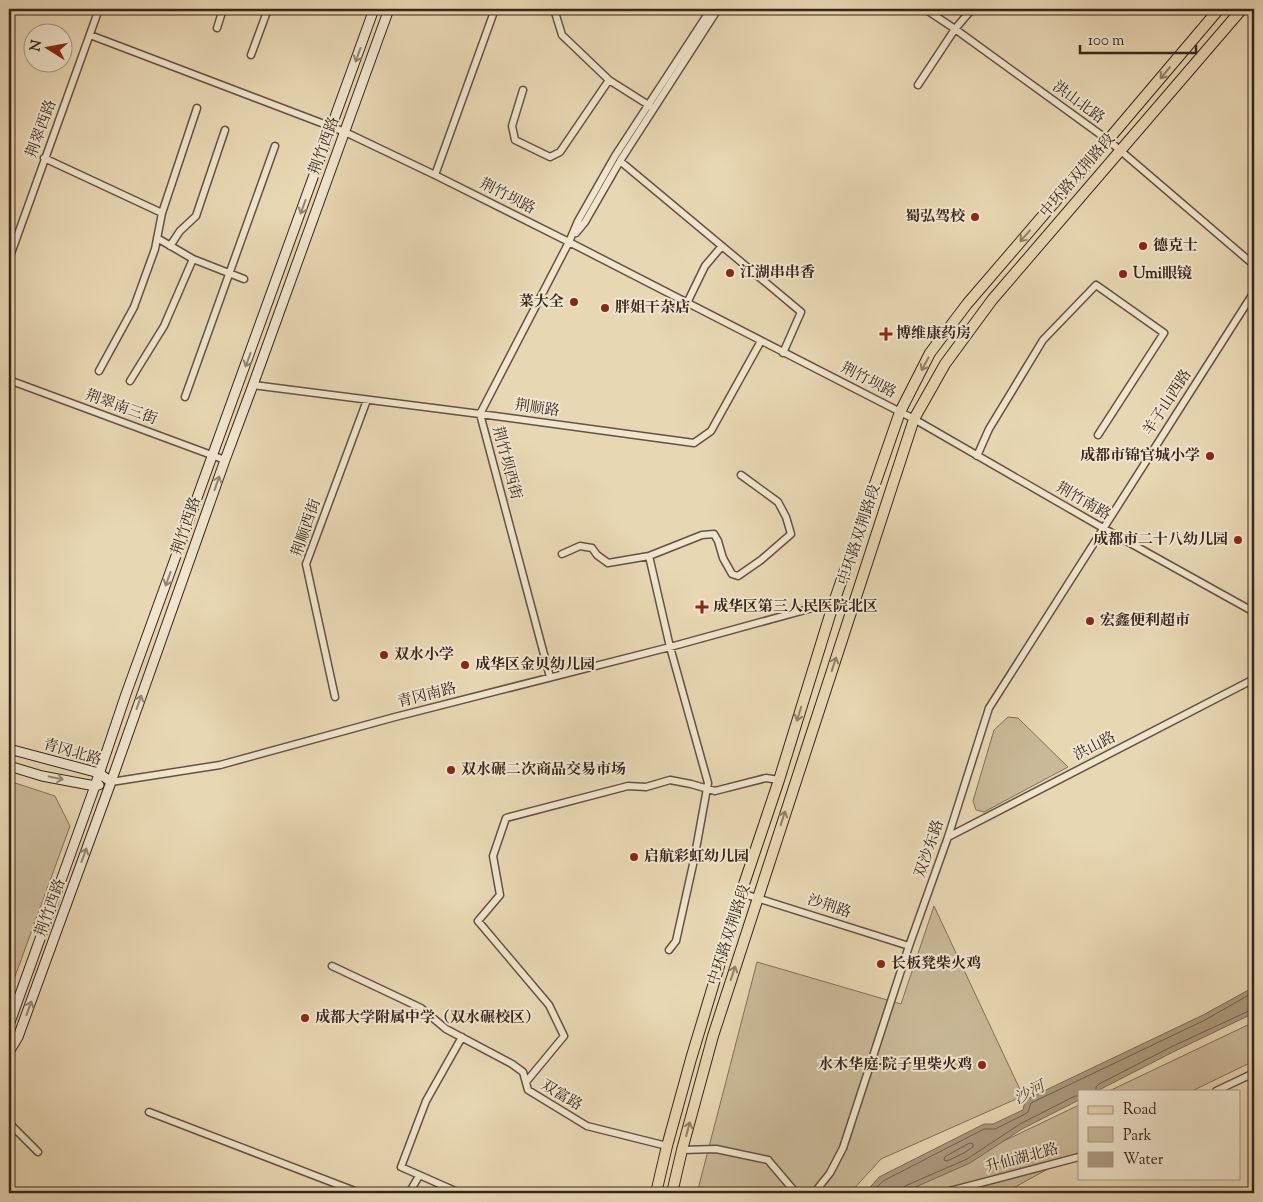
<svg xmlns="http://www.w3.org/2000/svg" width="1263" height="1202" viewBox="0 0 1263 1202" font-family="'Sorts Mill Goudy','Noto Serif SC',serif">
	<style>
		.green { fill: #cab999; stroke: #806f5a }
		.water { fill: #ac9a80; stroke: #7d6b58 }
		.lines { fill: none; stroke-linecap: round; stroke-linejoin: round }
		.shore { stroke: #72604e; stroke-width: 1 }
		.street-casing { stroke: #635242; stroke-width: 9 }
		.secondary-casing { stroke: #37251c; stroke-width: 11 }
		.primary-casing { stroke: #37251c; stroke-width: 12 }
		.street { stroke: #f0e5ce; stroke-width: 6 }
		.secondary { stroke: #f0e5ce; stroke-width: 9 }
		.primary { stroke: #e8d7b3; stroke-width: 10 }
		.oneway { stroke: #948575 }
		.oneway2 { stroke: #907e68 }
		.poi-dot { fill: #8f2418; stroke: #f0e5ce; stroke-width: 2 }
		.labels { text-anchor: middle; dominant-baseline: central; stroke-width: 4; stroke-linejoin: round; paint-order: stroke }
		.street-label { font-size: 15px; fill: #37251c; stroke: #f0e5ce }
		.poi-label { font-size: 15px; font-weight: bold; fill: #37251c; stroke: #f0e5ce; text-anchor: start }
		.water-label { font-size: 16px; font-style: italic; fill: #5a483a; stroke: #f0e5ce }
	</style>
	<rect width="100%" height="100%" fill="#e8d7b3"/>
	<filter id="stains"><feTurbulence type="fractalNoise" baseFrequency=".004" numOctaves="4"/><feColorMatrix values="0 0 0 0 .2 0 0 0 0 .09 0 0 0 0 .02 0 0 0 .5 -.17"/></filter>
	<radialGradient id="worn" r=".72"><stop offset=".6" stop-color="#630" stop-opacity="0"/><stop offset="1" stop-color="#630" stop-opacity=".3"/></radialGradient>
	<path class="green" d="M 1008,717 L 1018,718 L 1068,767 L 984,812 L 976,810 L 973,801 L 994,730 Z
		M 9,781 L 55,796 L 70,826 L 9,993 Z
		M 934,906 L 1023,1096 L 881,1159 L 850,1193 L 697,1193 L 757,962 L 901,1004 Z
		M 1254,1022 L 1254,1061 L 1192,1091 L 1109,1091 Z
		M 1079,1105 L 1079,1152 L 1004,1193 L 920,1193 L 916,1183 Z"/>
	<path class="water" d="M 1254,987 L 1254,1013 L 1250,1015 L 1175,1051 L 1097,1091 L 1079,1091 L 1079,1100 L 1022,1129 L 970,1163 L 902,1193 L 865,1193 L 879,1177 L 984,1124 L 993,1124 L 1023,1110 L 1025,1100 L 1203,1015 Z"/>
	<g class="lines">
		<path class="shore" d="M 1096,1091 L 1096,1087 L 1099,1084 L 1173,1046 L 1251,1010 L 1254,1009
			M 970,1143 L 973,1144 L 973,1147 L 964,1153 L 947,1161 L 944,1160 L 945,1157 Z
			M 871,1193 L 883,1181 L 984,1129 L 995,1129 L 1025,1114 L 1028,1112 L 1031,1103 L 1205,1020 L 1254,992
			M 902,1193 L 902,1189 L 905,1186 L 967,1159 L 1020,1124 L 1075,1096 L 1079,1096"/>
		<g class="street-casing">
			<path id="street" d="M 554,9 L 562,35 L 609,80 L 650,106
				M 925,9 L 955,29 L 1108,140 L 1254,265
				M 217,28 L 223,9
				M 90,35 L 345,132 L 435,175 L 569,242 L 914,419 L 1103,528 L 1254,612
				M 251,55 L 268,9
				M 918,85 L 955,29 L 972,9
				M 523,90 L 512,126 L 515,140 L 550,157 L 560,152 L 609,80
				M 44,158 L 162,213 L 197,108
				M 620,161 L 801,312 L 783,353
				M 435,175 L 495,9
				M 576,233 L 585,222 L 620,161 L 718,9
				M 170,246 L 180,231 L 196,216 L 225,130
				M 9,259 L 99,9
				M 193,259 L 244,279
				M 687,303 L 705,266 L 722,246
				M 99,371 L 134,307 L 155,249 L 162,213
				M 9,380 L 225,460
				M 130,381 L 164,326 L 193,259 L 157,238
				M 253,385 L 480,414 L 694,443 L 711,431 L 761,341
				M 185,397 L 275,146
				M 977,456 L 989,429 L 1043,340 L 1096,285 L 1164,333 L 1098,435
				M 562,554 L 580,546 L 592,548 L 597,555 L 608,563 L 649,556 L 702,535 L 714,534 L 718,541 L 723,558 L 732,574 L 738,576 L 761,560 L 791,534 L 786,517 L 778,502 L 741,475
				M 649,556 L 670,647 L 708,783 L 694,860 L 676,941 L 669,950
				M 550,677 L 480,414 L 569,242 L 578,221 L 615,156 L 711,9
				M 335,697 L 306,564 L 367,400
				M 111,782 L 220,765 L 395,717 L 670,647 L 834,602
				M 948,837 L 1254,679
				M 741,893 L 909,946
				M 332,966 L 421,1008 L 446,1029 L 512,1064 L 523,1072 L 528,1090 L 587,1126 L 667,1146
				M 526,1082 L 564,1036 L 549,1005 L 478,921 L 500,895 L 493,856 L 506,818 L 628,786 L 646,787 L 670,780 L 691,784 L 715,791 L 766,778 L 779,780
				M 1216,1091 L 1254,1073
				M 149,1112 L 360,1193
				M 9,1123 L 38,1152
				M 682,1150 L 716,1149 L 768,1160 L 796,1193
				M 409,1193 L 419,1176
				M 460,1193 L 401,1167 L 426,1101 L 462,1037
				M 814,1193 L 830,1173 L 843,1148 L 909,946 L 948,837 L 989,708 L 1254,292
				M 942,1193 L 1079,1157"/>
		</g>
		<g class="secondary-casing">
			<path id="secondary" d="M 9,749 L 99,773 L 111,782
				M 9,766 L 42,776 L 95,786 L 99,785
				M 9,1025 L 95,786 L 126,694 L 374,9
				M 9,1052 L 18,1037 L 111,782 L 225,460 L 253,385 L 389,9"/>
		</g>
		<g class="primary-casing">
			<path id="primary" d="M 656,1193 L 667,1146 L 691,1059 L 741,893 L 779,780 L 834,602 L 900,412 L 930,353 L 967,304 L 1108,140 L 1219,9
				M 672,1193 L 682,1150 L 713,1036 L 914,419 L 945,364 L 992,300 L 1242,9"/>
		</g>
		<use href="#street" class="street"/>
		<use href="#secondary" class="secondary"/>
		<use href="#primary" class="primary"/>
	</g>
	<defs><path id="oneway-shaft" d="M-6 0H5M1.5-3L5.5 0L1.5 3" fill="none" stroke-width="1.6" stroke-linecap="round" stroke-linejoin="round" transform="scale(1.25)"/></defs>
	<g class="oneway">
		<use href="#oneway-shaft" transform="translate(358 55) rotate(110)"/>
		<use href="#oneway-shaft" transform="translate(303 207) rotate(110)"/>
		<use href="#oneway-shaft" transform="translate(248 360) rotate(110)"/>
		<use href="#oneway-shaft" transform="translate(217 483) rotate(-71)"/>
		<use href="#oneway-shaft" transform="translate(168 579) rotate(110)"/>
		<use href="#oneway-shaft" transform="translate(139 702) rotate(-71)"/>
		<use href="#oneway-shaft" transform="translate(56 778) rotate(11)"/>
		<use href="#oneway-shaft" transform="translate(84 855) rotate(-70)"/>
		<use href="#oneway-shaft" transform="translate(29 1008) rotate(-70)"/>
	</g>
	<g class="oneway2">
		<use href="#oneway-shaft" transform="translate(1165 73) rotate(130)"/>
		<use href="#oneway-shaft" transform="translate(1025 236) rotate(131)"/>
		<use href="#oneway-shaft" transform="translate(925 364) rotate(118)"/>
		<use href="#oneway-shaft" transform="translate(834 664) rotate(-72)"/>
		<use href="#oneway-shaft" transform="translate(799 714) rotate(107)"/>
		<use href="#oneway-shaft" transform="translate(783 818) rotate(-72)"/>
		<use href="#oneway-shaft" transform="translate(733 973) rotate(-72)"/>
		<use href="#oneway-shaft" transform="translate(688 1129) rotate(-75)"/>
	</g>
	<g class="poi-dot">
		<circle cx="975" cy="217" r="5"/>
		<circle cx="1143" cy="246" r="5"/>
		<circle cx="730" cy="273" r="5"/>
		<circle cx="1123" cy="274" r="5"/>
		<circle cx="574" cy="302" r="5"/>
		<circle cx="605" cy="308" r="5"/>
		<path d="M883.5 326.5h5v5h5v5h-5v5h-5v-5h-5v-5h5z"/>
		<circle cx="1210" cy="456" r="5"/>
		<circle cx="1238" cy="540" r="5"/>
		<path d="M699.5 599.5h5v5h5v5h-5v5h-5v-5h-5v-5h5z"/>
		<circle cx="1090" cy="621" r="5"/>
		<circle cx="384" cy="655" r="5"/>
		<circle cx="465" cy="665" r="5"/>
		<circle cx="451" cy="770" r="5"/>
		<circle cx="634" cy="857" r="5"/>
		<circle cx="881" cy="964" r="5"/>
		<circle cx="305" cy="1018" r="5"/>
		<circle cx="982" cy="1065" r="5"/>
	</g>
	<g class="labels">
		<g class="street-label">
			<text transform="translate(1078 103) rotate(36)">洪山北路</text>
			<text transform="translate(42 129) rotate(-70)">荆翠西路</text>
			<text transform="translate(325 146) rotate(-70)">荆竹西路</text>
			<text transform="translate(1078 176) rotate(-49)">中环路双荆路段</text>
			<text transform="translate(507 197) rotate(27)">荆竹坝路</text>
			<text transform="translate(868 381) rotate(27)">荆竹坝路</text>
			<text transform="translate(1168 403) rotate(-57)">羊子山西路</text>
			<text transform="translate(121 408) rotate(20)">荆翠南三街</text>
			<text transform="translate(537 409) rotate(8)">荆顺路</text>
			<text transform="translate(506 463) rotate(75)">荆竹坝西街</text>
			<text transform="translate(1083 502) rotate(30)">荆竹南路</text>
			<text transform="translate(187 526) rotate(-71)">荆竹西路</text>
			<text transform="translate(307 528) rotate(-71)">荆顺西街</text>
			<text transform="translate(860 535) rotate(-72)">中环路双荆路段</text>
			<text transform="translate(427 696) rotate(-14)">青冈南路</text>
			<text transform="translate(1095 747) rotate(-27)">洪山路</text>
			<text transform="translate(72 753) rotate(16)">青冈北路</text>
			<text transform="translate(930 849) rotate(-71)">双沙东路</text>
			<text transform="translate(829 907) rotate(18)">沙荆路</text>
			<text transform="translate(51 908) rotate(-70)">荆竹西路</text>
			<text transform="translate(730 935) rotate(-72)">中环路双荆路段</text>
			<text transform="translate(561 1096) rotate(31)">双富路</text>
			<text transform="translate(1022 1159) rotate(-15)">升仙湖北路</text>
		</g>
		<g class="poi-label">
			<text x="965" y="217" text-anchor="end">蜀弘驾校</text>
			<text x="1153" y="246">德克士</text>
			<text x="740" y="273">江湖串串香</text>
			<text x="1133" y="274">Umi眼镜</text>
			<text x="564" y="302" text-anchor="end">菜大全</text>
			<text x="615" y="308">胖姐干杂店</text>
			<text x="896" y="334">博维康药房</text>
			<text x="1200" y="456" text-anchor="end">成都市锦官城小学</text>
			<text x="1228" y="540" text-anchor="end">成都市二十八幼儿园</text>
			<text x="713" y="607">成华区第三人民医院北区</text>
			<text x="1100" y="621">宏鑫便利超市</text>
			<text x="394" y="655">双水小学</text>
			<text x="475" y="665">成华区金贝幼儿园</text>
			<text x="461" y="770">双水碾二次商品交易市场</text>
			<text x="644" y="857">启航彩虹幼儿园</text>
			<text x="891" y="964">长板凳柴火鸡</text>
			<text x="315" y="1018">成都大学附属中学（双水碾校区）</text>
			<text x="972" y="1065" text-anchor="end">水木华庭·院子里柴火鸡</text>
		</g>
		<g class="water-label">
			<text transform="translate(1030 1094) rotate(-27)">沙河</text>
		</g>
	</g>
	<rect width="1263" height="1202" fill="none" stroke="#e8d7b3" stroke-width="30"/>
	<rect x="10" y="10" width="1243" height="1182" fill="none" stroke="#37251c" stroke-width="2.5"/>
	<rect x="15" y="15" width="1233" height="1172" fill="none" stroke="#37251c"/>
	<rect x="1078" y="1090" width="162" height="90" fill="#f0e5ce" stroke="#a69887"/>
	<rect x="1088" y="1106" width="25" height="8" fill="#e8d7b3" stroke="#a69887"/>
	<text x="1123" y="1114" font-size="15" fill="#37251c">Road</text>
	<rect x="1088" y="1127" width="25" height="15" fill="#cab999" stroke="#a69887"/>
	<text x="1123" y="1140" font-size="15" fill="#37251c">Park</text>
	<rect x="1088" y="1152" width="25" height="15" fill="#ac9a80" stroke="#a69887"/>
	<text x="1123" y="1164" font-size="15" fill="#37251c">Water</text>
	<g transform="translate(48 48) rotate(281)"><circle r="24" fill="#f0e5ce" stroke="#a69887"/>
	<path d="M0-4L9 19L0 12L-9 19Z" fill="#8f2418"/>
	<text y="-8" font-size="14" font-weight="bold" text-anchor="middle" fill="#37251c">N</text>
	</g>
	<path d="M1080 45v8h116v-8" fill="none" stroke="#37251c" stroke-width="2.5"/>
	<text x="1088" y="45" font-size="15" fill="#37251c" stroke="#f0e5ce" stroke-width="4" paint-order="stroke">100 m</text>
	<rect width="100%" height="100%" filter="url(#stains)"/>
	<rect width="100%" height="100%" fill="url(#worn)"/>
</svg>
